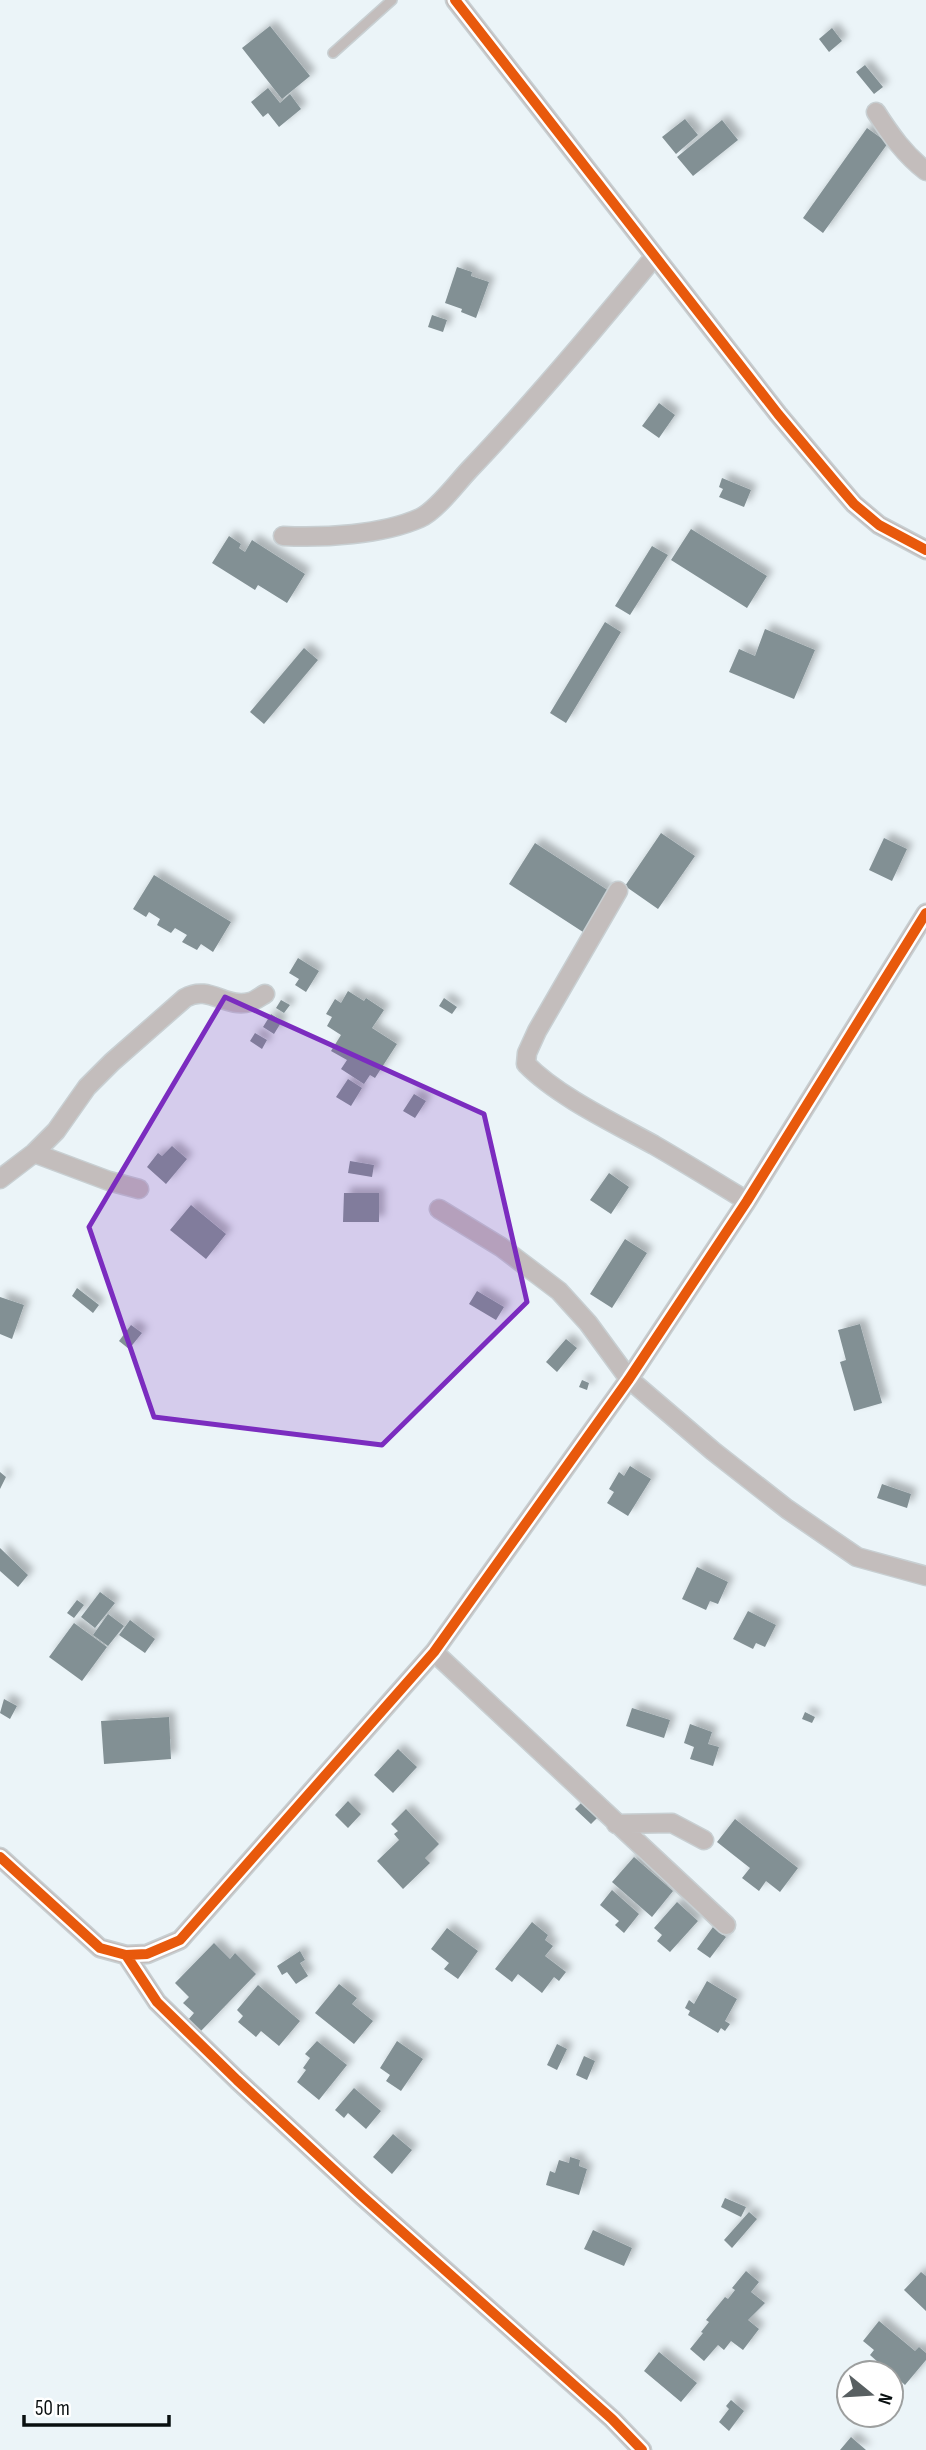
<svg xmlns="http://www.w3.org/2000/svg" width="926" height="2450" viewBox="0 0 926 2450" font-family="'Sofia Sans Condensed',sans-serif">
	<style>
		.building { fill: #829094; filter: url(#shadow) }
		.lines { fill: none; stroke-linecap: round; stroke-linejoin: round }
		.lane-casing { stroke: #c8cfd2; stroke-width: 12 }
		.street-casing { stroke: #c8cfd2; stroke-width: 21 }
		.lane { stroke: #c3bdbc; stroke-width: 9 }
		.street { stroke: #c3bdbc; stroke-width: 18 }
		.cycleway-casing { stroke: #fff; stroke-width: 15 }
		.cycleway { stroke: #e8590c; stroke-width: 10 }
		.marked { fill: #7b2cbf; fill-opacity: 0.2; stroke: #7b2cbf; stroke-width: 5; stroke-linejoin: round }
	</style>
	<defs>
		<filter id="shadow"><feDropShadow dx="6" dy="-6" stdDeviation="3.5" flood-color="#0004"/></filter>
	</defs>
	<rect width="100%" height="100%" fill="#ebf4f8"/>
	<path class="building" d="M 270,26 L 310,76 L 282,99 L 242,48 Z
		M 832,28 L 842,41 L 829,52 L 819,39 Z
		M 865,65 L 883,87 L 874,94 L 856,72 Z
		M 268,88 L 280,103 L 290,94 L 301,109 L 279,127 L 268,113 L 263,117 L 251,102 Z
		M 685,119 L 698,135 L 676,154 L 662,137 Z
		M 722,120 L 738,140 L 693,176 L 677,157 Z
		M 867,128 L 888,143 L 823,233 L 803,218 Z
		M 457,267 L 472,272 L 471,276 L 489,282 L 476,318 L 461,312 L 462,309 L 445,303 Z
		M 432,315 L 447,320 L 443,332 L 428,327 Z
		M 659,403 L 675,415 L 659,438 L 642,426 Z
		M 722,478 L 751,490 L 744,507 L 719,497 L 723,489 L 719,487 Z
		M 691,529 L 767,576 L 747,608 L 671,560 Z
		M 229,536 L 241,544 L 239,548 L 245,552 L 252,540 L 305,574 L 287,603 L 258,585 L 255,590 L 212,563 Z
		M 652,546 L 668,555 L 630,615 L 615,606 Z
		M 605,622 L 621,632 L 566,723 L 550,713 Z
		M 765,629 L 815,650 L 794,699 L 729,672 L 739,649 L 755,656 Z
		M 304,648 L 318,660 L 264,724 L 250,712 Z
		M 661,833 L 695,856 L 658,909 L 625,886 Z
		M 884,838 L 907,849 L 892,881 L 869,870 Z
		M 535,843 L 609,891 L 583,932 L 509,884 Z
		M 154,875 L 231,922 L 213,952 L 201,944 L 197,950 L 182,942 L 187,935 L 175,928 L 171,933 L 157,925 L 160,919 L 149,912 L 146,917 L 133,909 Z
		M 298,958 L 319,971 L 306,992 L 295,985 L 299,979 L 289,973 Z
		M 348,991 L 364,1001 L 366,998 L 384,1010 L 372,1028 L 397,1044 L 375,1078 L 370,1075 L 364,1084 L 341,1069 L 347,1060 L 331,1051 L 341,1035 L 327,1026 L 332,1017 L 326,1014 L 335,999 L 341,1003 Z
		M 444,998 L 457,1007 L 452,1014 L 439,1006 Z
		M 281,1000 L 290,1005 L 284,1013 L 276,1008 Z
		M 271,1014 L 282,1021 L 274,1034 L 263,1027 Z
		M 255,1033 L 267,1040 L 262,1049 L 250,1041 Z
		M 348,1079 L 362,1088 L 351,1106 L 336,1097 Z
		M 414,1094 L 426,1101 L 415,1118 L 403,1111 Z
		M 172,1146 L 187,1159 L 166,1184 L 147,1167 L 158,1153 L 162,1156 Z
		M 350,1161 L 374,1165 L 372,1177 L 348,1173 Z
		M 609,1173 L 629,1187 L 611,1214 L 590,1200 Z
		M 344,1193 L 379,1193 L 379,1222 L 343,1222 Z
		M 191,1205 L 226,1234 L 206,1259 L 170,1230 Z
		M 625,1239 L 647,1253 L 612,1308 L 590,1294 Z
		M 77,1288 L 99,1305 L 93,1313 L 72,1296 Z
		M 477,1291 L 504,1307 L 496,1320 L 469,1304 Z
		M 0,1297 L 24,1305 L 12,1339 L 0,1334 Z
		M 860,1324 L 882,1403 L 854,1411 L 840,1362 L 846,1360 L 838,1330 Z
		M 131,1325 L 142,1333 L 129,1349 L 119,1341 Z
		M 566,1339 L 577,1348 L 557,1372 L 546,1362 Z
		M 582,1380 L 589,1383 L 587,1390 L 579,1387 Z
		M 630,1466 L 651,1479 L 628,1516 L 607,1503 L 614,1492 L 609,1489 L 619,1472 L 624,1476 Z
		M 0,1472 L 6,1477 L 0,1489 Z
		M 882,1484 L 911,1494 L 907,1508 L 877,1498 Z
		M 0,1548 L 28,1575 L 18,1587 L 0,1571 Z
		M 697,1567 L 728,1582 L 718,1604 L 710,1601 L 706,1610 L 682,1599 Z
		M 100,1592 L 115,1603 L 95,1628 L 81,1617 Z
		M 77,1600 L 84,1605 L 74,1618 L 67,1613 Z
		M 748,1611 L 776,1625 L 765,1647 L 756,1643 L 753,1649 L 733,1639 Z
		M 108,1614 L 124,1626 L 108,1646 L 93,1635 Z
		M 130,1620 L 155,1639 L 145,1653 L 119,1635 Z
		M 74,1623 L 107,1647 L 82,1681 L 49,1657 Z
		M 4,1699 L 17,1706 L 10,1719 L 0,1713 Z
		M 632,1708 L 670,1720 L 664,1738 L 626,1726 Z
		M 805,1712 L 815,1717 L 812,1723 L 802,1719 Z
		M 169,1717 L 171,1759 L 104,1764 L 101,1721 Z
		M 690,1724 L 712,1732 L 708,1744 L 719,1747 L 713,1766 L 690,1759 L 694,1747 L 684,1743 Z
		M 398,1749 L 417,1767 L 393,1793 L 374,1775 Z
		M 348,1801 L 361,1814 L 348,1828 L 335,1815 Z
		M 582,1802 L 598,1817 L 591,1824 L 575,1809 Z
		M 406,1809 L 439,1844 L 425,1858 L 430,1863 L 403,1889 L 377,1861 L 399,1840 L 394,1834 L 398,1831 L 391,1824 Z
		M 735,1819 L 798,1868 L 780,1892 L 766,1881 L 759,1891 L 742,1878 L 750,1868 L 717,1842 Z
		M 634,1857 L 673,1891 L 652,1917 L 612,1882 Z
		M 612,1890 L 639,1914 L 624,1933 L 615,1925 L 619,1921 L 600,1905 Z
		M 677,1902 L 698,1921 L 670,1952 L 657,1941 L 662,1935 L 654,1928 Z
		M 532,1922 L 548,1935 L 545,1940 L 553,1946 L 545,1956 L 566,1972 L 559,1981 L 554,1977 L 542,1993 L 518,1974 L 512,1982 L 495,1969 Z
		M 713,1927 L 726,1937 L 710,1958 L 697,1949 Z
		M 447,1928 L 478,1951 L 458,1979 L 444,1969 L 449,1963 L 431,1949 Z
		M 214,1943 L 230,1959 L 235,1953 L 256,1974 L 200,2032 L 188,2020 L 194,2013 L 183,2003 L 189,1997 L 175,1983 Z
		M 300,1951 L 305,1960 L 300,1963 L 308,1976 L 296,1984 L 287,1972 L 282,1975 L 277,1966 Z
		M 707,1981 L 737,1999 L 725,2021 L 730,2024 L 725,2031 L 721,2028 L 718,2033 L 688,2015 L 690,2011 L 685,2008 L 689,2000 L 694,2004 Z
		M 339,1984 L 357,1998 L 352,2004 L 373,2021 L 354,2044 L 315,2013 Z
		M 258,1985 L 300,2021 L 279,2046 L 261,2031 L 256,2037 L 238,2022 L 243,2016 L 237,2010 Z
		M 317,2041 L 347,2065 L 319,2100 L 297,2082 L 306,2070 L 303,2068 L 310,2058 L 305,2054 Z
		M 397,2041 L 423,2059 L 401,2091 L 386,2081 L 390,2075 L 380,2068 Z
		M 557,2044 L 567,2049 L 557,2070 L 547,2065 Z
		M 584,2056 L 595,2061 L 587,2080 L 576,2075 Z
		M 354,2088 L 381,2111 L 366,2129 L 348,2113 L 344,2118 L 335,2110 Z
		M 393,2134 L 412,2150 L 392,2174 L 373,2157 Z
		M 570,2157 L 580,2160 L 579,2166 L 587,2169 L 579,2195 L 546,2185 L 550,2171 L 555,2173 L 559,2160 L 569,2163 Z
		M 725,2198 L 746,2207 L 741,2217 L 721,2207 Z
		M 749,2212 L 757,2219 L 732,2248 L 724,2240 Z
		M 593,2230 L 632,2248 L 624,2266 L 584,2249 Z
		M 746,2271 L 759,2282 L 751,2292 L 765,2303 L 748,2320 L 759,2329 L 743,2350 L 731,2341 L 724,2350 L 718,2345 L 704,2361 L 690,2349 L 703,2333 L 701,2332 L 709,2322 L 706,2320 L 725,2297 L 728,2299 L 735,2290 L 732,2288 Z
		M 921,2272 L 926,2276 L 926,2311 L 904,2290 Z
		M 879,2321 L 915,2351 L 919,2347 L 926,2353 L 926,2360 L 905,2385 L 895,2376 L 893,2379 L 891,2373 L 886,2373 L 877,2366 L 879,2363 L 870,2355 L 874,2350 L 863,2341 Z
		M 659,2352 L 697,2383 L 681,2402 L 644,2371 Z
		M 731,2400 L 744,2411 L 729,2431 L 719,2422 L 729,2409 L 726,2406 Z
		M 851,2437 L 866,2450 L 840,2450 Z"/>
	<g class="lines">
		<g class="lane-casing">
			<path id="lane" d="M 333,53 L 392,0"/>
		</g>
		<g class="street-casing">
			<path id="street" d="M 455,0 L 778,414 L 836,483 L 854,504 L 879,525 L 926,550
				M 876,112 C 890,134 905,155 926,171
				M 283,536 C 323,538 382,535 420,518 C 436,511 456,484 469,470 C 534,402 595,329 655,256
				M 618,891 L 537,1031 L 527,1053 L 526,1064 C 557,1096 614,1123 654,1145 C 685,1163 716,1182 747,1201
				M 34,1153 L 109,1181 L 139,1189
				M 0,1179 L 34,1153 L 56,1131 L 87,1087 L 112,1062 L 185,998 C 209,984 226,1009 250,1002 C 255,1001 261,996 265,994
				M 439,1209 L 501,1247 L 559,1291 L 588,1323 L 629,1379 L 713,1451 L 787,1509 L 857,1557 L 926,1576
				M 434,1652 L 726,1925
				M 616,1824 L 672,1823 L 704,1840
				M 0,1857 L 100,1948 L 126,1955 L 147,1954 L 180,1940 L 434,1652 L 629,1379 L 747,1201 L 926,913
				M 126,1955 L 157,2002 L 237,2080 L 362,2196 L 612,2419 L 642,2450"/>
		</g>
		<use href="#lane" class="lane"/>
		<use href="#street" class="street"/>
		<g class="cycleway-casing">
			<path id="cycleway" d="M 455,0 L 778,414 L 836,483 L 854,504 L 879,525 L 926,550
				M 0,1857 L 100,1948 L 126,1955 L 147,1954 L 180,1940 L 434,1652 L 629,1379 L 747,1201 L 926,913
				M 126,1955 L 157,2002 L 237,2080 L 362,2196 L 612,2419 L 642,2450"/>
		</g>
		<use href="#cycleway" class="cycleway"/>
	</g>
	<path class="marked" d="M 225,997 L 484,1114 L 527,1302 L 382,1445 L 154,1417 L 89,1227 Z"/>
	<g transform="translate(870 2394) rotate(108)"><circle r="33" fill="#ffffff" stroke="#9d9f9f" stroke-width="2"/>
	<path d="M0-5L12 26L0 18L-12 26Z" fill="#585f61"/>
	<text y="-10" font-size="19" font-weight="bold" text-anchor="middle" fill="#090f10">N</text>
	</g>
	<path d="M24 2415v10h145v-10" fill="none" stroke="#090f10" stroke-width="3.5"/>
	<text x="35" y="2415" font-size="21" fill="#090f10" stroke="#ffffff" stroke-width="5" paint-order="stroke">50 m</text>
</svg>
